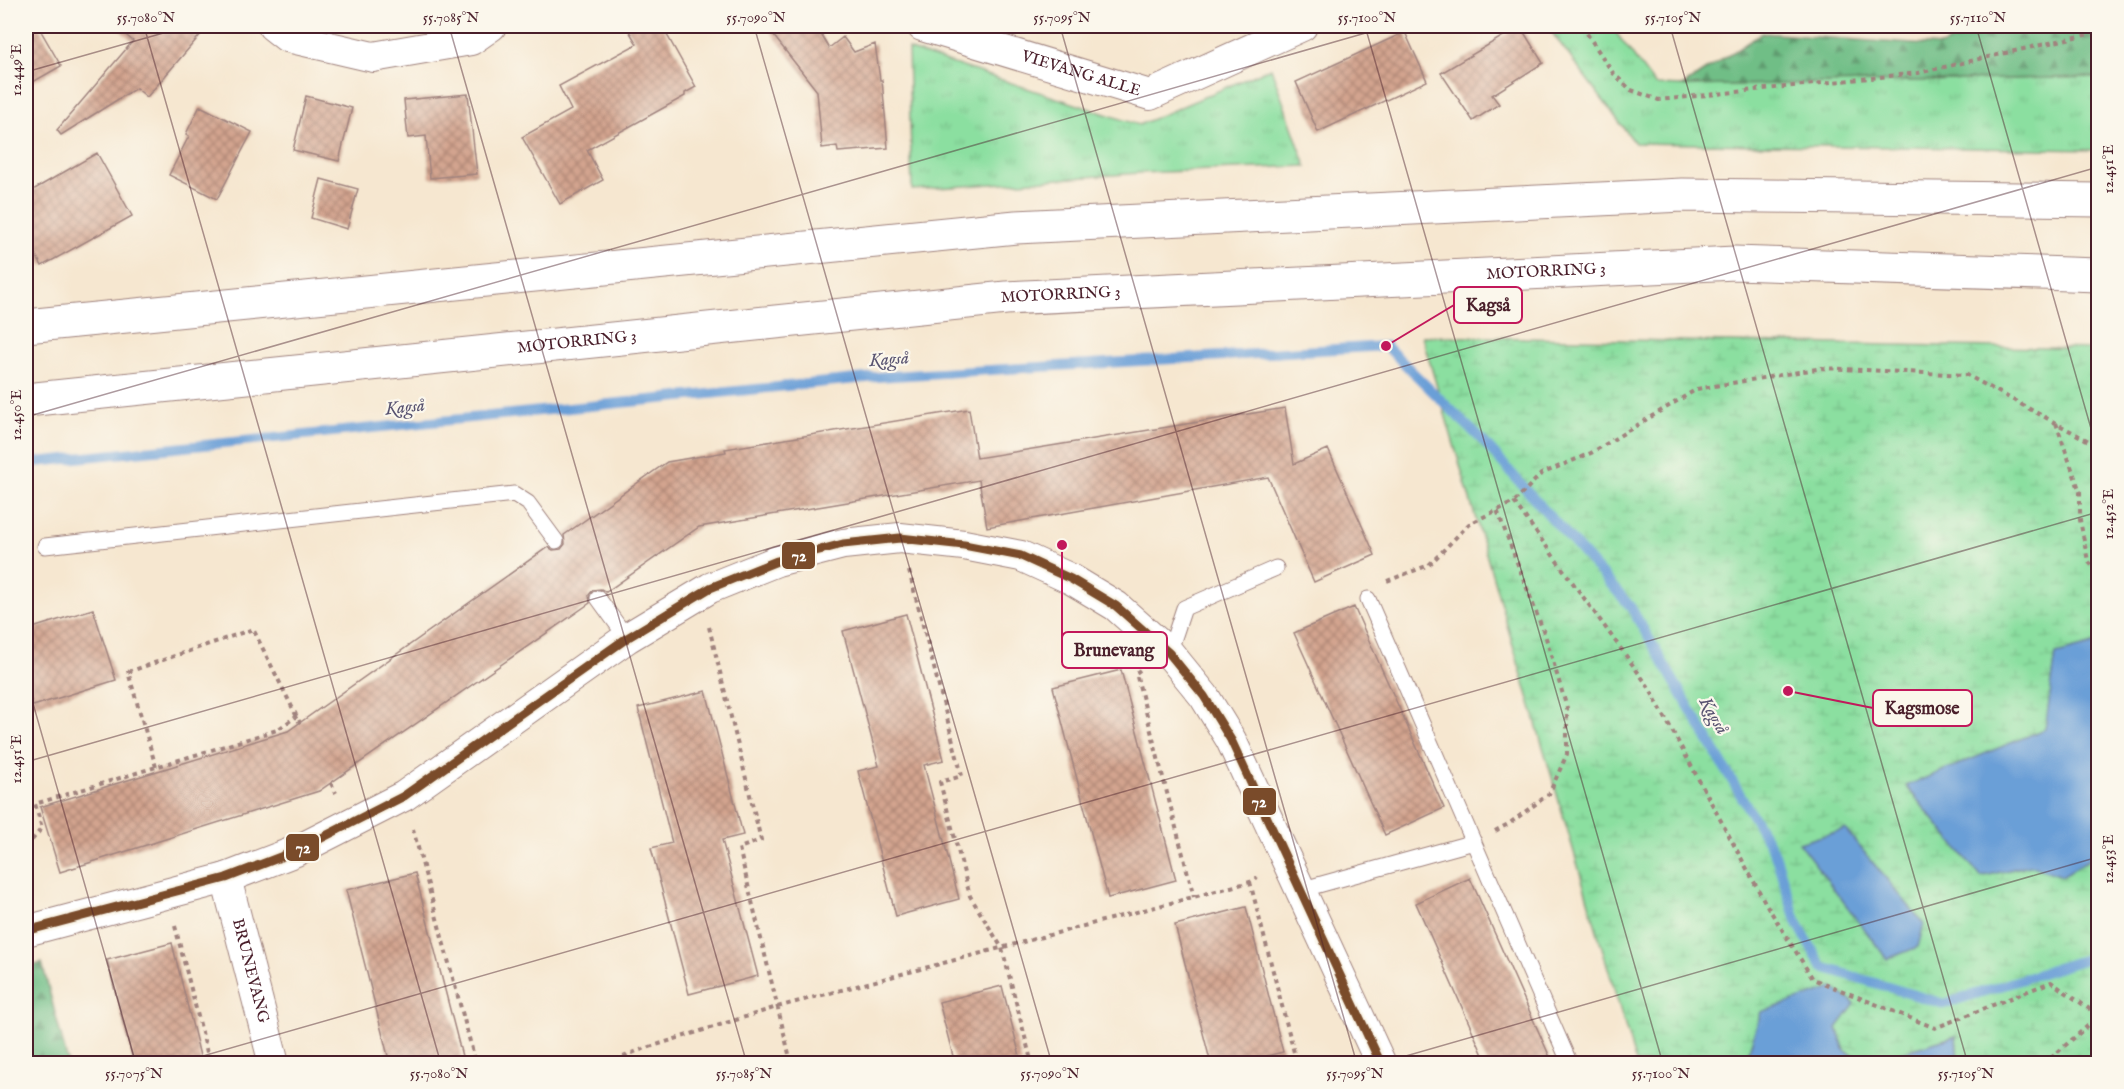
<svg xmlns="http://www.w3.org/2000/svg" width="2124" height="1089" viewBox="0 0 2124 1089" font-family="'IM FELL English',serif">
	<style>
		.grass { fill: url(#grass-tufts); stroke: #6a7f66; stroke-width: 1.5 }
		.forest { fill: url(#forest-firs); stroke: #5d6e58; stroke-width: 1.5 }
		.wetland { fill: url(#wetland-marsh); stroke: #6a7f66; stroke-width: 1.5 }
		.water { fill: #6b9fd7; stroke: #5a5f81; stroke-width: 1.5 }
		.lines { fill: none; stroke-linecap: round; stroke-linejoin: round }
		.stream { stroke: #6b9fd7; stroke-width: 10 }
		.building { fill: url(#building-cross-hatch) }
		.service-casing { stroke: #a0837e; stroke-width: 17 }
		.minor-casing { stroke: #a0837e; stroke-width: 32 }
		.motorway-casing { stroke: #a0837e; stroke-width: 35 }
		.path { stroke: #a0837e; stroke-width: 4; stroke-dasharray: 4.5 4.5; stroke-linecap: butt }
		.service { stroke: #fff; stroke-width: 15 }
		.minor { stroke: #fff; stroke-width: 30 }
		.motorway { stroke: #fff; stroke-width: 33 }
		.bus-1-casing { stroke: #fbf7ec; stroke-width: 14 }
		.bus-1 { stroke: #7a4b2a; stroke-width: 9 }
		.ticks { fill: none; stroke: #4a1f2b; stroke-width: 1.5; stroke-opacity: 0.45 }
		.labels { text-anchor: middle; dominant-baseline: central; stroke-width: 4.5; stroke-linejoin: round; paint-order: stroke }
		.street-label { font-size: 16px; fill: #4a1f2b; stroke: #fbf7ec }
		.water-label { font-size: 18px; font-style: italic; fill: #575270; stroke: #fbf7ec }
		.leader { fill: none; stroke: #c2185b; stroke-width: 2 }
		.callout-dot { fill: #c2185b; stroke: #fbf7ec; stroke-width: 2 }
		.callout { fill: #fbf7ec; stroke: #c2185b; stroke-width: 2 }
		.callout-label { font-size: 18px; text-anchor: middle; font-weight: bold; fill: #4a1f2b }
		.line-badge { stroke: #fbf7ec; stroke-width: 2 }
		.badge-label { font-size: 16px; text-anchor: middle; font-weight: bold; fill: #fff }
		.neatline { fill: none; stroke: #4a1f2b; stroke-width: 2 }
		.ticks-label { font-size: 15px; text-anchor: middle; fill: #4a1f2b }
	</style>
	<defs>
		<pattern id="grass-tufts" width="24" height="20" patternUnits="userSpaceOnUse" patternTransform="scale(1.5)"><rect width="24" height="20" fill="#8bdfa0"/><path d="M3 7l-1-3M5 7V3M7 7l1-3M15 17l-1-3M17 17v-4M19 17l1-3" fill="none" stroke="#79bf8a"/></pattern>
		<pattern id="forest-firs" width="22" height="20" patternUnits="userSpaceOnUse" patternTransform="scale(1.5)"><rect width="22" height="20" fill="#70be86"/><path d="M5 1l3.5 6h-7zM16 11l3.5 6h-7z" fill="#5e9a6e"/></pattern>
		<pattern id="wetland-marsh" width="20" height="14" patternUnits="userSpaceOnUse" patternTransform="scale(1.5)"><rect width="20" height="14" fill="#8bdfa0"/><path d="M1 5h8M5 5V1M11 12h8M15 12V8" fill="none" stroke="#79bf8a"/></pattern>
		<pattern id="building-cross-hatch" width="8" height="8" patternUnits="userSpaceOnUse" patternTransform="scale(1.5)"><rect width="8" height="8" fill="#d3a48f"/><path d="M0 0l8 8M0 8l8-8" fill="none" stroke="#ad8575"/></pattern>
	</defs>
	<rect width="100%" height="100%" fill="#fbf7ec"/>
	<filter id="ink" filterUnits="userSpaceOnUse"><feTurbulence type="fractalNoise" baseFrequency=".0167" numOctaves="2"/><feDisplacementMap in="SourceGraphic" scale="12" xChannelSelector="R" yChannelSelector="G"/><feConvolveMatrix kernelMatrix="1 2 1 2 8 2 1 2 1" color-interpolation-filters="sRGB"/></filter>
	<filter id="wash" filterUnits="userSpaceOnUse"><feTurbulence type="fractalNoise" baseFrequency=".008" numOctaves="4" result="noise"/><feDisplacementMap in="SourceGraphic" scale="24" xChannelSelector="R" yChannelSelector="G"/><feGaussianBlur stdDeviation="1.35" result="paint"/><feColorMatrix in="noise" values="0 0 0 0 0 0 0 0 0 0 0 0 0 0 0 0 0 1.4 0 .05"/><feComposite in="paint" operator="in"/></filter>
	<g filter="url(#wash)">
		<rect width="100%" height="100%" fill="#f6e7d0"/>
		<path class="grass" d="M 1547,26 L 1611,26 L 1655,85 L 1682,86 L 2098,77 L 2098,150 L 1635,143 Z
			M 908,49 L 1139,125 L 1271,68 L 1306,166 L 1139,173 L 912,190 Z"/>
		<path class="forest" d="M 1987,26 L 2098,26 L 2098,77 L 1682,86 L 1762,33 L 1941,46 Z
			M 42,963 L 68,1063 L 26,1063 L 26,968 Z"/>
		<path class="wetland" d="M 1422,336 L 2098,349 L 2098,643 L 2056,654 L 2046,729 L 1906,786 L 1981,877 L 2030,865 L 2062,876 L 2098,854 L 2098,1049 L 2093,1053 L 2098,1063 L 1958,1063 L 1956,1036 L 1867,1063 L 1845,1051 L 1837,1028 L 1761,1012 L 1745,1063 L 1636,1063 Z"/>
		<path class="water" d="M 2098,643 L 2098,854 L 2062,876 L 2029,865 L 1981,877 L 1906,786 L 2045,729 L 2056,654 Z
			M 1845,829 L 1924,924 L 1918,947 L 1887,959 L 1799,843 Z
			M 1833,988 L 1855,1004 L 1837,1028 L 1845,1051 L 1867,1063 L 1956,1036 L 1958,1063 L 1745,1063 L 1761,1012 Z"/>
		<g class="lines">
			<path class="stream" d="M 26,463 L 876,377 L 1386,346 L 1482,440 L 1630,606 L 1775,854 L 1796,920 L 1822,967 L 1944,1004 L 2098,955"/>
		</g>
		<g id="blocks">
			<path class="building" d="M 26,26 L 38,26 L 61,66 L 26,86 Z
				M 115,26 L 208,26 L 147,97 L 136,88 L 61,135 L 57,130 L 133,41 Z
				M 626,26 L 662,26 L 696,87 L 685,93 L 685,96 L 587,150 L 603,180 L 560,204 L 522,137 L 571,110 L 559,86 L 637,44 Z
				M 766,26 L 816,26 L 829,48 L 843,37 L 854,52 L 875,44 L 880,80 L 882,80 L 888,148 L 838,152 L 837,146 L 822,148 L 817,91 Z
				M 1520,26 L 1543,63 L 1492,95 L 1499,104 L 1473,121 L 1441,73 Z
				M 1405,32 L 1427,81 L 1318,132 L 1296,82 Z
				M 468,94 L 477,174 L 430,178 L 426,136 L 408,138 L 404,100 Z
				M 306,96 L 352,108 L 339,161 L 293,150 Z
				M 200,106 L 252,132 L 217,199 L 169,175 L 189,136 L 186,134 Z
				M 97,153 L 132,216 L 42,266 L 26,237 L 26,194 Z
				M 321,179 L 358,189 L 347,229 L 311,218 Z
				M 1285,408 L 1294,464 L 1328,449 L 1375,555 L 1314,582 L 1268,477 L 987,527 L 979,480 L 699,527 L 606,592 L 601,589 L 593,590 L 589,595 L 590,603 L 319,791 L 60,872 L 40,807 L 288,731 L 548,547 L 553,550 L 561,549 L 565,544 L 564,535 L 667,462 L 726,452 L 725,449 L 969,409 L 977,458 Z
				M 1354,607 L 1444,808 L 1385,835 L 1294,633 Z
				M 93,609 L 116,680 L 33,706 L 26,683 L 26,630 Z
				M 906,614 L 944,760 L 924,765 L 959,899 L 896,916 L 858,771 L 879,766 L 843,631 Z
				M 1121,670 L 1176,880 L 1108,898 L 1053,687 Z
				M 706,691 L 743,835 L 722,840 L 758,976 L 689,994 L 651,848 L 672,843 L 638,708 Z
				M 415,873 L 464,1064 L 390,1064 L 346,890 Z
				M 1470,878 L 1553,1064 L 1487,1064 L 1416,903 Z
				M 1246,907 L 1283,1052 L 1263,1057 L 1264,1064 L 1211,1064 L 1175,925 Z
				M 172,943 L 202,1064 L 134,1064 L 107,960 Z
				M 1002,986 L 1022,1064 L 955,1064 L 939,1002 Z"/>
		</g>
	</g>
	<g filter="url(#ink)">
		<use href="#blocks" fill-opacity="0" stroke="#a0837e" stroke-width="1.5"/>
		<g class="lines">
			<g class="service-casing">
				<path id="service" d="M 45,546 L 514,494 L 528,503 L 556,541
					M 598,598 L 627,638
					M 1368,599 L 1570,1064
					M 1169,653 L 1184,608 L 1276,568
					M 1300,890 L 1474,842"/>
			</g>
			<g class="minor-casing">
				<g id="minor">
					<path d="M 273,26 L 287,37 L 373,57 L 471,40 L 491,26"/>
					<path id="s1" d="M 922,26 L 1150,95 L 1302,26"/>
					<path id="s2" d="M 226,878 L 274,1064"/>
					<path d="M 26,931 L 226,878 L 296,851 L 404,796 L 627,638 L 710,588 L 777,561 L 843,544 L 900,538 L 964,545 L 1021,556 L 1071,579 L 1116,606 L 1169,653 L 1204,696 L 1231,740 L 1381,1064"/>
				</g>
			</g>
			<g class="motorway-casing">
				<g id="motorway">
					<path d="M 26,326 L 1016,227 L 1682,195 L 2098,200"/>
					<path id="s3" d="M 26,400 L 1006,298 L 1735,263 L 2098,275"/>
				</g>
			</g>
			<path class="path" d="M 1582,26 L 1613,73 L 1631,90 L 1659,100 L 1918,73 L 2098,32
				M 2056,423 L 2080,492 L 2080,520 L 2088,561 L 2098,572
				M 1514,502 L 1648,686 L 1766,904 L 1813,979 L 1935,1028 L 2051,982 L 2098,1015
				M 909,571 L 962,776 L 940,782 L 970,896 L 1002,948 L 1032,1064
				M 1387,581 L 1429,565 L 1469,524 L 1514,502 L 1541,474 L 1591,453 L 1697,389 L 1822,368 L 1967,375 L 2098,446
				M 709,627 L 761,840 L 739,848 L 790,1058 L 775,1064
				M 1140,670 L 1136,673 L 1194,897
				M 156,767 L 128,672 L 253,629 L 300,723
				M 331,783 L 336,793
				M 413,829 L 476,1064
				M 1495,831 L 1510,823 L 1549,794 L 1567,754 L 1567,708 L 1546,638 L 1497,510
				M 26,847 L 42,828 L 35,804 L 277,730 L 297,716
				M 1250,882 L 1297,1064
				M 175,926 L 210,1064
				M 26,1060 L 27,1064
				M 607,1064 L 637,1051 L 777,1007 L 1250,882 L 1258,878
				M 2044,1064 L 2098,1017"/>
			<use href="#service" class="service"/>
			<use href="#minor" class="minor"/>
			<use href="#motorway" class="motorway"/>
			<g class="bus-1-casing">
				<path id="bus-1" d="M 26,931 L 226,878 L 296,851 L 404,796 L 627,638 L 710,588 L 777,561 L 843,544 L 900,538 L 964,545 L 1021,556 L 1071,579 L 1116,606 L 1169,653 L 1204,696 L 1231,740 L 1381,1064"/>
			</g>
			<use href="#bus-1" class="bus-1"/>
		</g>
	</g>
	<path class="ticks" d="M 144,26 L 441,1064M 449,26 L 747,1064M 754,26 L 1052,1064M 1060,26 L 1357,1064M 1365,26 L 1663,1064M 1670,26 L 1968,1064M 1976,26 L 2098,453M 26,72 L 188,26M 26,417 L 1390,26M 26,679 L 136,1064M 26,762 L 2098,167M 175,1064 L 2098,512M 1378,1064 L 2098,857"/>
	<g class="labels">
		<g class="street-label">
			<text stroke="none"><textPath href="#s1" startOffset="166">VIEVANG ALLE</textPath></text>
			<text stroke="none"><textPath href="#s3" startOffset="1526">MOTORRING 3</textPath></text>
			<text stroke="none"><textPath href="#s3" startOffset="1040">MOTORRING 3</textPath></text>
			<text stroke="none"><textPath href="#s3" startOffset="554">MOTORRING 3</textPath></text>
			<text stroke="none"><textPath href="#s2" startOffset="96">BRUNEVANG</textPath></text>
		</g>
		<g class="water-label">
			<text transform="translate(889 360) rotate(-4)">Kagså</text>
			<text transform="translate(405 408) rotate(-6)">Kagså</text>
			<text transform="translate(1713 716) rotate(60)">Kagså</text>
		</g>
	</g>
	<path class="leader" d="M1386 346L1454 305M1062 545L1062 650M1788 691L1873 708"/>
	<g class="callout-dot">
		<circle cx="1386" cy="346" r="6"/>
		<circle cx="1062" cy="545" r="6"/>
		<circle cx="1788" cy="691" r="6"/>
	</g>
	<g class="callout">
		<rect x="1454" y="287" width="68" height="36" rx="6"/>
		<rect x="1062" y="632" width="105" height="36" rx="6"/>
		<rect x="1873" y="690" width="99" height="36" rx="6"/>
	</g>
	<g class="callout-label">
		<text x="1488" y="311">Kagså</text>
		<text x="1114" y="656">Brunevang</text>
		<text x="1922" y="714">Kagsmose</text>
	</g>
	<g class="line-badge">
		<rect x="781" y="541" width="35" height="29" rx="6" fill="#7a4b2a"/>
		<rect x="1242" y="787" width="35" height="29" rx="6" fill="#7a4b2a"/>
		<rect x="285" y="833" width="35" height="29" rx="6" fill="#7a4b2a"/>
	</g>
	<g class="badge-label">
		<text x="799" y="561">72</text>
		<text x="1259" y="807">72</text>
		<text x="303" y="853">72</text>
	</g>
	<rect width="2124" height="1089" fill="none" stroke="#fbf7ec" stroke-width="66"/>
	<rect x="33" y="33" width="2058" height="1023" class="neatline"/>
	<g class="ticks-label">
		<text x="146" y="22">55.7080°N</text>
		<text x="451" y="22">55.7085°N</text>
		<text x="756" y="22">55.7090°N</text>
		<text x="1062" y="22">55.7095°N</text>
		<text x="1367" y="22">55.7100°N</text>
		<text x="1673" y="22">55.7105°N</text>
		<text x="1978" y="22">55.7110°N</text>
		<text transform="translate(16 70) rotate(-90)" y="5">12.449°E</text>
		<text transform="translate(2108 169) rotate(-90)" y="5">12.451°E</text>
		<text transform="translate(16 415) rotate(-90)" y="5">12.450°E</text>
		<text transform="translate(2108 514) rotate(-90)" y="5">12.452°E</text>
		<text transform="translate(16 759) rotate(-90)" y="5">12.451°E</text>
		<text transform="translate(2108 859) rotate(-90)" y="5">12.453°E</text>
		<text x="134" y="1078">55.7075°N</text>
		<text x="439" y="1078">55.7080°N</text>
		<text x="744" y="1078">55.7085°N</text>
		<text x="1050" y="1078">55.7090°N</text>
		<text x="1355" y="1078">55.7095°N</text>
		<text x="1661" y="1078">55.7100°N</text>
		<text x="1966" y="1078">55.7105°N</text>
	</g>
</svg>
